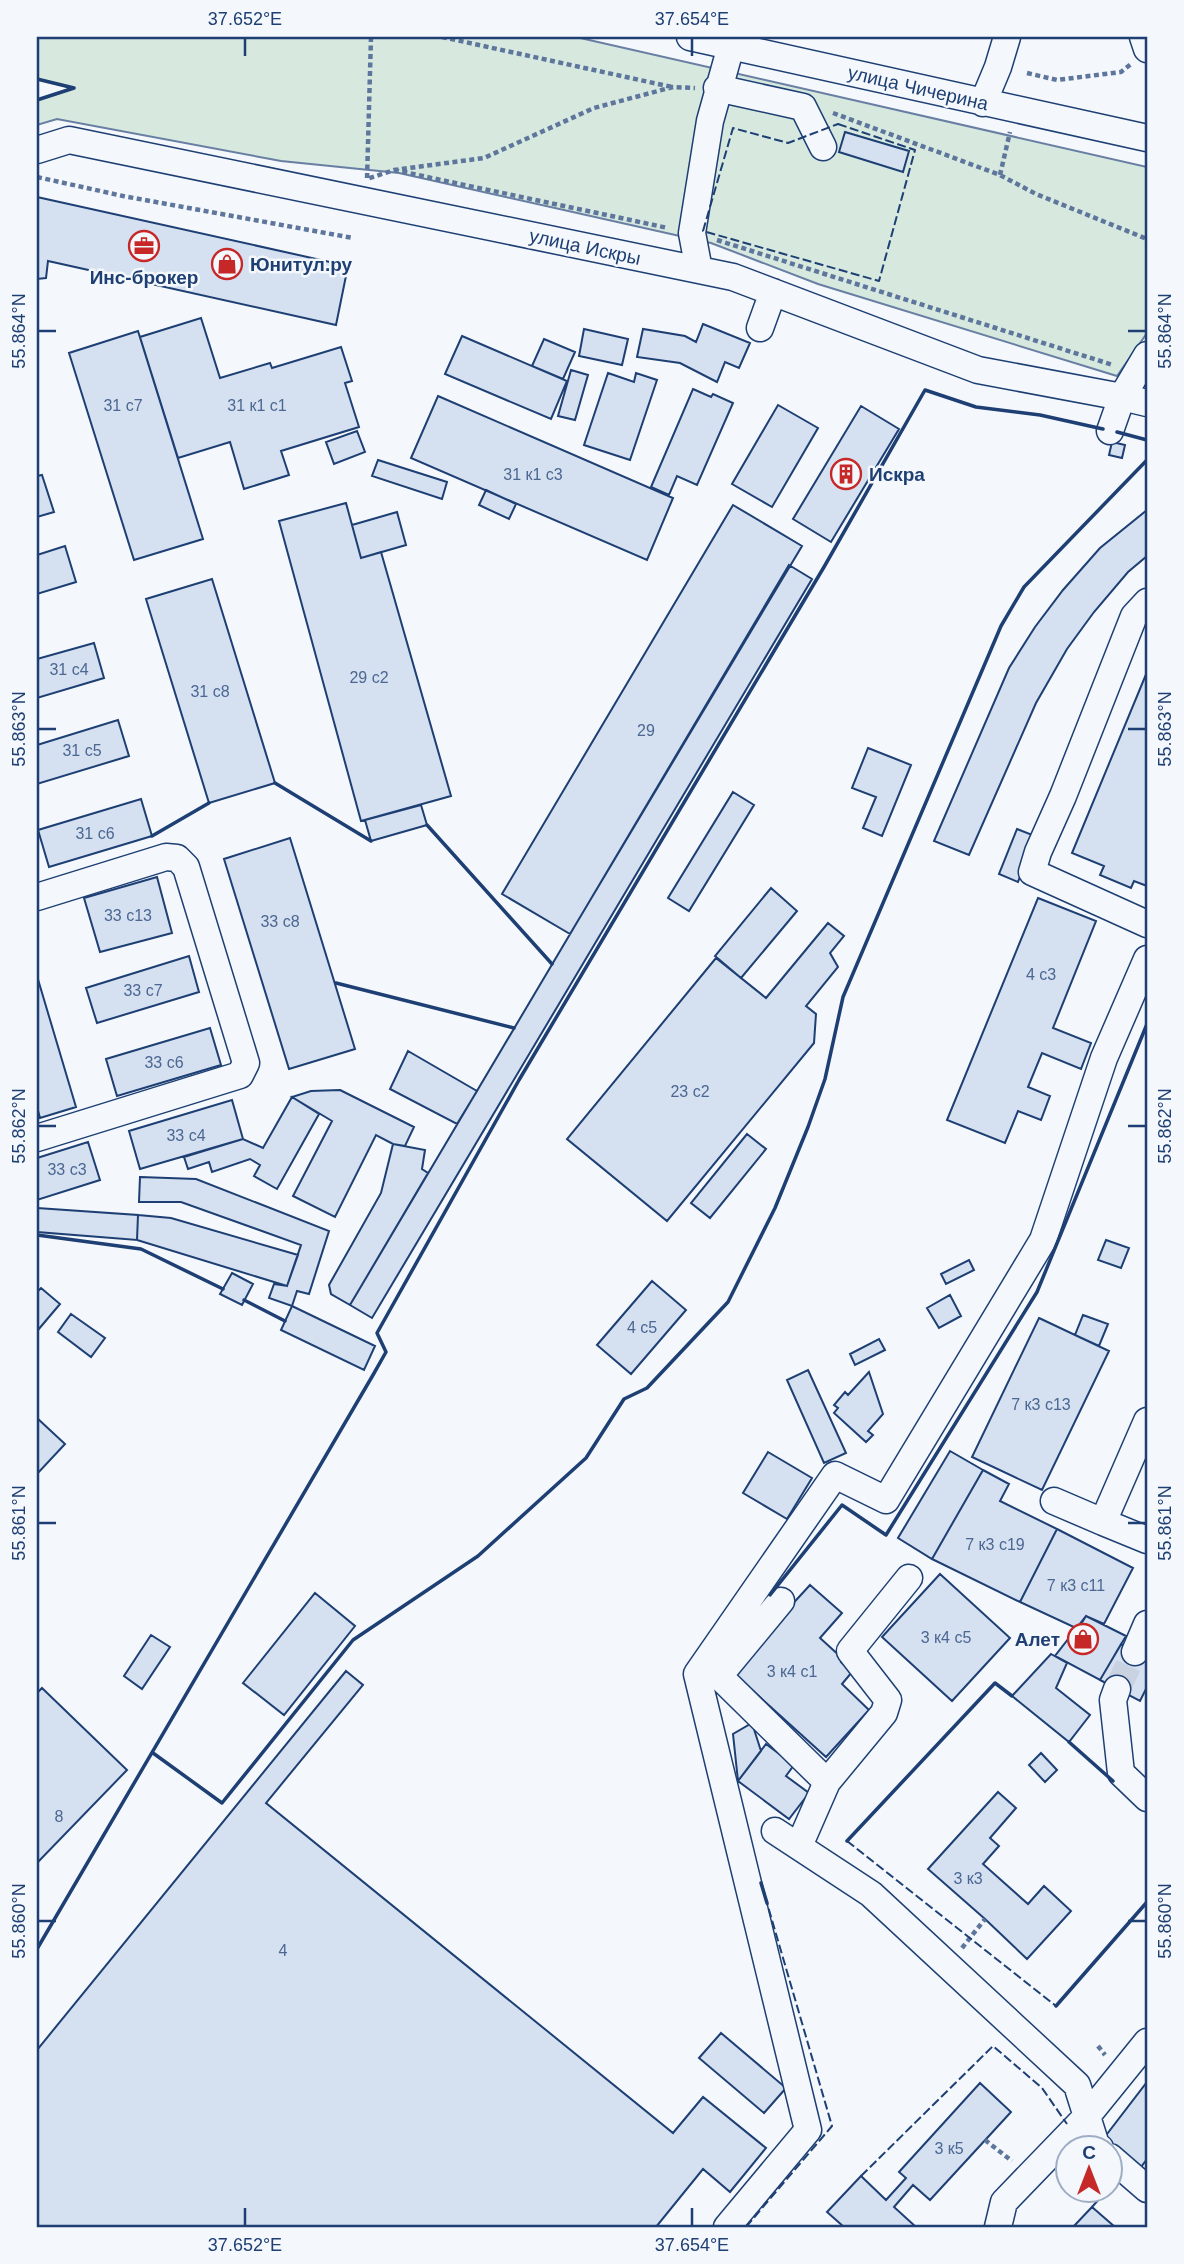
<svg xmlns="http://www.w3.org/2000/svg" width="1184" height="2264" viewBox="0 0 1184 2264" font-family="Helvetica,sans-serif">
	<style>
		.green { fill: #d7e8df; stroke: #687fa3; stroke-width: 2 }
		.building { fill: #d5e0f0; stroke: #1d3f73; stroke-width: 2 }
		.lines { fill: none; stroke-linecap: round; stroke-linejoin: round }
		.minor-tunnel { stroke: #c9d2e0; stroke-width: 26; stroke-dasharray: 26 13; stroke-linecap: butt }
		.minor-casing { stroke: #1d3f73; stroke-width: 29 }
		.path { stroke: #5e769c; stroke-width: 4.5; stroke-dasharray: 5 3.5; stroke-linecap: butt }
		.minor { stroke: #f4f7fb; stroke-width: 26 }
		.fence { stroke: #1d3f73; stroke-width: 2; stroke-dasharray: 9 3.5; stroke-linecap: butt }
		.wall { stroke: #1d3f73; stroke-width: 3.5 }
		.ticks { fill: none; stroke: #1d3f73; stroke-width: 2.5 }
		.labels { text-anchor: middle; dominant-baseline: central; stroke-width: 5; stroke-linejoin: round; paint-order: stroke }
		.number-label { font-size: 16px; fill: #4b6792 }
		.street-label { font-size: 19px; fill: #1d3f73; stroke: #f4f7fb }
		.poi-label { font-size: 19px; font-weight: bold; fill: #1d3f73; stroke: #f4f7fb; text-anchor: start }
		.neatline { fill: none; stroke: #1d3f73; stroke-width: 2.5 }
		.ticks-label { font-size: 18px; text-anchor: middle; fill: #1d3f73 }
	</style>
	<rect width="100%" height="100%" fill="#f4f7fb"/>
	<path class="green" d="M 37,37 L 576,37 L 1147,167 L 1147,333 L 1117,376 L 818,284 L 711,243 L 399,173 L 281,161 L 57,119 L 37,125 L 37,100 L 72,88 L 37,79 Z"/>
	<path class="building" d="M 845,132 L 909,151 L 903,172 L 839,152 Z
		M 37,197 L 348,266 L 336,325 L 48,261 L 46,278 L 37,279 Z
		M 201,318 L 220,378 L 270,363 L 272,368 L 341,347 L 352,381 L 345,383 L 359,427 L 281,451 L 289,475 L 244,489 L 230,442 L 178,458 L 140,337 Z
		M 703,324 L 750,343 L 739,368 L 725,362 L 717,382 L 680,363 L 637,357 L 643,329 L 685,336 L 696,342 Z
		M 584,329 L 628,339 L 622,365 L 579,356 Z
		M 138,331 L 203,539 L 134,560 L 69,353 Z
		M 462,336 L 567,381 L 551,419 L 445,374 Z
		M 544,339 L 575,352 L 563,379 L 532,366 Z
		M 571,370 L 588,375 L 575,420 L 558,416 Z
		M 608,373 L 634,382 L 636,373 L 657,380 L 630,460 L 584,445 Z
		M 693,389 L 711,397 L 713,394 L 733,403 L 697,485 L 677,476 L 669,495 L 651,487 Z
		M 438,396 L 673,498 L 647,560 L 411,458 Z
		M 778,405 L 818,428 L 772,507 L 732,484 Z
		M 861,406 L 899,429 L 831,542 L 793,519 Z
		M 357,431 L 365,452 L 334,464 L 326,442 Z
		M 1112,442 L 1125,445 L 1122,458 L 1109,455 Z
		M 378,460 L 447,482 L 442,499 L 372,476 Z
		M 42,475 L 54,512 L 37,517 L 37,476 Z
		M 486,490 L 516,504 L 509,519 L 479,505 Z
		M 346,503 L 361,558 L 381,552 L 451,796 L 361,821 L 279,521 Z
		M 733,505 L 802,546 L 570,934 L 502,894 Z
		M 1147,510 L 1147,556 L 1128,572 L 1094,612 L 1067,649 L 1036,703 L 969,855 L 934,841 L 1009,668 L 1035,627 L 1063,590 L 1100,548 Z
		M 397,512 L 406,545 L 361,558 L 352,525 Z
		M 65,546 L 76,582 L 37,594 L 37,555 Z
		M 789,565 L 812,579 L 372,1318 L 350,1305 Z
		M 212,579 L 275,783 L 209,803 L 146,599 Z
		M 94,643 L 104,678 L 37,698 L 37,659 Z
		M 1147,672 L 1147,886 L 1134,881 L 1131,888 L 1100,875 L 1104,866 L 1072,853 Z
		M 118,720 L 129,756 L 37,784 L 37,745 Z
		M 868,748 L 911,765 L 882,836 L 863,828 L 876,797 L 852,788 Z
		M 733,792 L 754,805 L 689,911 L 668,898 Z
		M 141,799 L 152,836 L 49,867 L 38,830 Z
		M 421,805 L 427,825 L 371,841 L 365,820 Z
		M 1017,829 L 1035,836 L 1018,882 L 999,874 Z
		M 290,838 L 355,1049 L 289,1069 L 224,859 Z
		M 157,877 L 172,933 L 100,952 L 84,898 Z
		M 771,888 L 797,911 L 741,978 L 715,956 Z
		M 1038,898 L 1096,921 L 1053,1028 L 1091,1043 L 1081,1069 L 1042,1053 L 1028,1087 L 1050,1096 L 1041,1120 L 1018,1111 L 1005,1143 L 947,1120 Z
		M 828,923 L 844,936 L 830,953 L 838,967 L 806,1006 L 816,1014 L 814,1043 L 667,1221 L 567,1139 L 716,958 L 766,998 Z
		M 189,956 L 199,992 L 97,1023 L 86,988 Z
		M 37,976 L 76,1107 L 40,1118 L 37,1107 Z
		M 210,1028 L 221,1065 L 117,1096 L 106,1059 Z
		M 408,1051 L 477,1091 L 457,1124 L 390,1089 Z
		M 340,1090 L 414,1127 L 405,1146 L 393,1144 L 376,1135 L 335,1217 L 293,1196 L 332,1121 L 292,1097 L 311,1091 Z
		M 292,1097 L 319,1114 L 277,1189 L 254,1176 L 260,1165 L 250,1159 L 212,1172 L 209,1162 L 188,1169 L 184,1157 L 243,1139 L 263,1148 Z
		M 232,1100 L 243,1139 L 140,1169 L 129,1131 Z
		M 747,1134 L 766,1149 L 710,1218 L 691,1203 Z
		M 88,1142 L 100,1180 L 37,1200 L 37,1158 Z
		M 393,1144 L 425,1150 L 422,1169 L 428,1173 L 350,1305 L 331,1294 L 329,1285 L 381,1193 Z
		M 140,1177 L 196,1179 L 329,1231 L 309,1294 L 297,1291 L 292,1306 L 269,1298 L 274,1284 L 287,1286 L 301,1245 L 181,1202 L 139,1202 Z
		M 37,1208 L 138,1215 L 137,1240 L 37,1232 Z
		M 138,1215 L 171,1218 L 298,1255 L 287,1286 L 137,1240 Z
		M 1106,1240 L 1129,1248 L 1121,1268 L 1098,1260 Z
		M 969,1260 L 974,1270 L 946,1284 L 941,1274 Z
		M 232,1273 L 253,1284 L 242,1305 L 220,1294 Z
		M 652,1281 L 686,1310 L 631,1374 L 597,1345 Z
		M 41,1288 L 60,1304 L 38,1330 L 37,1292 Z
		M 950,1295 L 961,1316 L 939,1328 L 927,1308 Z
		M 292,1306 L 375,1346 L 364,1370 L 281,1330 Z
		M 71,1314 L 105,1338 L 91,1357 L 58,1332 Z
		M 1083,1315 L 1108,1324 L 1099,1346 L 1075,1335 Z
		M 1039,1318 L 1109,1351 L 1042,1490 L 972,1457 Z
		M 879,1339 L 885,1350 L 855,1365 L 850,1354 Z
		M 808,1370 L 846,1453 L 824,1463 L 787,1380 Z
		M 869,1372 L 883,1414 L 868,1431 L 873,1435 L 866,1442 L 834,1413 L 838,1408 L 834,1405 L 845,1392 L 848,1395 Z
		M 37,1418 L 65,1444 L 37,1474 Z
		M 950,1451 L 983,1470 L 932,1559 L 898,1538 Z
		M 768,1452 L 812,1478 L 787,1519 L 743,1493 Z
		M 983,1470 L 1009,1484 L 1000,1501 L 1057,1529 L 1020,1602 L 932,1559 Z
		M 1057,1529 L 1133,1568 L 1104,1624 L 1086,1616 L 1078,1629 L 1020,1602 Z
		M 940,1574 L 1010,1638 L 952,1701 L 882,1637 Z
		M 810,1585 L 842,1613 L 820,1638 L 843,1659 L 841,1662 L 852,1672 L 842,1684 L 869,1710 L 826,1757 L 731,1671 Z
		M 315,1593 L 355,1626 L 284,1715 L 243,1683 Z
		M 1086,1616 L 1126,1636 L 1100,1680 L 1055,1656 Z
		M 151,1635 L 170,1647 L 142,1689 L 124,1676 Z
		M 1121,1644 L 1147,1658 L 1147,1687 L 1140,1701 L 1100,1680 Z
		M 1051,1654 L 1067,1663 L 1056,1688 L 1090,1715 L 1069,1742 L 1012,1696 Z
		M 346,1671 L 363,1685 L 266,1803 L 673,2133 L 703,2097 L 766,2148 L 730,2192 L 703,2169 L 656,2227 L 37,2227 L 37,2050 Z
		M 42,1688 L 127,1770 L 37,1863 L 37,1693 Z
		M 752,1723 L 761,1751 L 738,1781 L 733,1734 Z
		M 766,1744 L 794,1765 L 786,1776 L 809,1793 L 789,1819 L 738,1781 Z
		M 1041,1753 L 1057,1770 L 1045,1782 L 1029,1765 Z
		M 998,1792 L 1016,1808 L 990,1838 L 999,1846 L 983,1864 L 1028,1904 L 1044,1886 L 1071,1911 L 1027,1959 L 985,1919 L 928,1869 Z
		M 721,2033 L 786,2088 L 764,2113 L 699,2058 Z
		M 1147,2082 L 1147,2159 L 1141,2167 L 1104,2138 Z
		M 980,2083 L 1011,2112 L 930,2200 L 913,2185 L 894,2207 L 916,2227 L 844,2227 L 827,2212 L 861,2176 L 886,2200 L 906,2178 L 899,2172 Z
		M 1092,2207 L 1115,2227 L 1073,2227 Z"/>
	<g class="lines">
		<path class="minor-tunnel" d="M 1117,1689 L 1135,1652"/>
		<g class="minor-casing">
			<path id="minor" d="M 690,37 L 1147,138
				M 1143,37 L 1147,49
				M 717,88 L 803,107 L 823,147
				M 983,103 L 998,67 L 1007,37
				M 37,150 L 69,140 L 733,277 L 978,370 L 1122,397 L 1110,431
				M 699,270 L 692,233 L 710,121 L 731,46
				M 760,328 L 773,292
				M 1147,355 L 1122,397 L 1147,403
				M 1147,602 L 1134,616 L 1063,796 L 1038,852 L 1032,872 L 1147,924
				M 37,897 L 166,857 L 177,858 L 186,867 L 246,1063 L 240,1075 L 37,1138
				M 1147,1421 L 1103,1522 L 1147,1540
				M 1054,1501 L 1103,1522
				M 781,1601 L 719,1676 L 827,1782 L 799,1846
				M 1135,1652 L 1147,1624
				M 1117,1689 L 1113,1700 L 1121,1773 L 1147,1798
				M 827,1782 L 884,1713 L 888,1700 L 850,1651 L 909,1578
				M 775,1831 L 871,1894 L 1077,2085 L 1096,2145 L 1100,2148
				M 1110,2157 L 1147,2189
				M 727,2227 L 808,2130 L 697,1674 L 835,1475 L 886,1500 L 1043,1240 L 1104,1058 L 1147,959
				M 998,2227 L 1004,2202 L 1087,2116 L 1147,2042"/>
		</g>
		<path class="path" d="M 371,37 L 367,179 L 394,170 L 484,158 L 594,108 L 673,87 L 695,88
			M 442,37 L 672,87
			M 1027,73 L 1057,80 L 1121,72 L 1131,64
			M 833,113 L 1000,175 L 1036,194 L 1147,239
			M 394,170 L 668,228
			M 1000,175 L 1010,132
			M 37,177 L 123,196 L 353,238
			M 717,240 L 1113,365
			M 962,1948 L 985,1919
			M 1098,2046 L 1105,2055
			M 985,2140 L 1012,2161"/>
		<use href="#minor" class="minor"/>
		<path class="fence" d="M 838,124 L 915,150 L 879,281 L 703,231 L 733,128 L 788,143 Z
			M 847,1841 L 1056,2006
			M 861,2176 L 993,2046 L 1042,2088 L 1067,2124
			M 1110,2186 L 1118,2177 L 1117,2176
			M 1092,2207 L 1107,2190
			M 746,2227 L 832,2126 L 767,1903"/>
		<path class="wall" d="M 37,79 L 74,88 L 37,100
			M 1117,432 L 1147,440
			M 275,783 L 371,841
			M 427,825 L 552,964
			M 152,836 L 209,803
			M 336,983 L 514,1028
			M 37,1235 L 141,1249 L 223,1289
			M 244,1300 L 285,1321
			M 770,1595 L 842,1505 L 886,1535 L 1037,1292 L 1147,1024
			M 1069,1742 L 1113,1781
			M 153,1753 L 222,1803 L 353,1640 L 478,1556 L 586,1458 L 624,1399 L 647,1388 L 728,1302 L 775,1208 L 808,1127 L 825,1079 L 843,997 L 1001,626 L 1024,587 L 1147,460
			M 847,1841 L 995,1683 L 1012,1696
			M 761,1883 L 767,1903
			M 37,1949 L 373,1375 L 386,1352 L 377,1333 L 519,1080 L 824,567 L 925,390 L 976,407 L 1040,415 L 1103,429
			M 1056,2006 L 1147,1902"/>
	</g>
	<path class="ticks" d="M 245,38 L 245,56M 692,38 L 692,56M 38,331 L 56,331M 1128,331 L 1146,331M 38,729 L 56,729M 1128,729 L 1146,729M 38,1126 L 56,1126M 1128,1126 L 1146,1126M 38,1523 L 56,1523M 1128,1523 L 1146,1523M 38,1921 L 56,1921M 1128,1921 L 1146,1921M 245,2208 L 245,2226M 692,2208 L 692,2226"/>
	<defs>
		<g id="office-ring" transform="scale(1.575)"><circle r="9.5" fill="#f4f7fb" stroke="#c62828" stroke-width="1.5"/><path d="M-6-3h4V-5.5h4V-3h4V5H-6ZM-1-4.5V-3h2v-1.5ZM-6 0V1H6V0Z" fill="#c62828"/></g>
		<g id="shop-ring" transform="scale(1.575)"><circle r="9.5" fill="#f4f7fb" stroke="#c62828" stroke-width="1.5"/><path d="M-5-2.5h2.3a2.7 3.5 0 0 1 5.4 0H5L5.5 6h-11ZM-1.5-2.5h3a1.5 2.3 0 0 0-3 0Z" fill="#c62828"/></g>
		<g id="building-ring" transform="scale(1.575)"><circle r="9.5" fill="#f4f7fb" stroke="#c62828" stroke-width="1.5"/><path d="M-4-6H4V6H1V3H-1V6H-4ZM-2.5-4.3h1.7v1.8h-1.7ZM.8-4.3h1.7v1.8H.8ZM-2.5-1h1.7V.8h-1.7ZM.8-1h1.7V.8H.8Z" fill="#c62828"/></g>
	</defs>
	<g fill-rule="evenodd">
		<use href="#office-ring" x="144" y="246"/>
		<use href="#shop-ring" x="227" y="264"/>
		<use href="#building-ring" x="846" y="474"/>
		<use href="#shop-ring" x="1083" y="1639"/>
	</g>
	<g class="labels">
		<g class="number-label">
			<text x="123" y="405">31 с7</text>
			<text x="257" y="405">31 к1 с1</text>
			<text x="533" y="474">31 к1 с3</text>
			<text x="69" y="669">31 с4</text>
			<text x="369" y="677">29 с2</text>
			<text x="210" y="691">31 с8</text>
			<text x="646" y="730">29</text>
			<text x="82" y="750">31 с5</text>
			<text x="95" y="833">31 с6</text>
			<text x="128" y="915">33 с13</text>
			<text x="280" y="921">33 с8</text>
			<text x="1041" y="974">4 с3</text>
			<text x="143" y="990">33 с7</text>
			<text x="164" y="1062">33 с6</text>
			<text x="690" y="1091">23 с2</text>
			<text x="186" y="1135">33 с4</text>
			<text x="67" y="1169">33 с3</text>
			<text x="642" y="1327">4 с5</text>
			<text x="1041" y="1404">7 к3 с13</text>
			<text x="995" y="1544">7 к3 с19</text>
			<text x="1076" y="1585">7 к3 с11</text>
			<text x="946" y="1637">3 к4 с5</text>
			<text x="792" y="1671">3 к4 с1</text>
			<text x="59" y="1816">8</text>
			<text x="968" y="1878">3 к3</text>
			<text x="283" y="1950">4</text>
			<text x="949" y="2148">3 к5</text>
		</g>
		<g class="street-label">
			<text transform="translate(918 88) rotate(13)">улица Чичерина</text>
			<text transform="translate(585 247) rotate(12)">улица Искры</text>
		</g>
		<g class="poi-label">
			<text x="250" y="264">Юнитул.ру</text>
			<text x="144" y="277" text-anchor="middle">Инс-брокер</text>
			<text x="869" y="474">Искра</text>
			<text x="1060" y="1639" text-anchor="end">Алет</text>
		</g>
	</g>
	<rect width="1184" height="2264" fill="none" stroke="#f4f7fb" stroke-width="77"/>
	<g transform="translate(1089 2169)"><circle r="33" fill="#f4f7fb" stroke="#9eadc5" stroke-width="2"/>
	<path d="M0-5L12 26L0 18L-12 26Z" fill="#c62828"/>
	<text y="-10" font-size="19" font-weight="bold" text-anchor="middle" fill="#1d3f73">С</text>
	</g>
	<rect x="38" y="38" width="1108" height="2188" class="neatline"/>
	<g class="ticks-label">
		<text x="245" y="25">37.652°E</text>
		<text x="692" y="25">37.654°E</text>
		<text transform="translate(19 331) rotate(-90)" y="6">55.864°N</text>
		<text transform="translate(1165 331) rotate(-90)" y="6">55.864°N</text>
		<text transform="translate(19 729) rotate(-90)" y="6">55.863°N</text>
		<text transform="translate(1165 729) rotate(-90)" y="6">55.863°N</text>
		<text transform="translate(19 1126) rotate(-90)" y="6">55.862°N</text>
		<text transform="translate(1165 1126) rotate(-90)" y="6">55.862°N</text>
		<text transform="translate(19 1523) rotate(-90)" y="6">55.861°N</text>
		<text transform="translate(1165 1523) rotate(-90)" y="6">55.861°N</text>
		<text transform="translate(19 1921) rotate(-90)" y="6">55.860°N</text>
		<text transform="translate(1165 1921) rotate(-90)" y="6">55.860°N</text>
		<text x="245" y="2251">37.652°E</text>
		<text x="692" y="2251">37.654°E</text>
	</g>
</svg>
